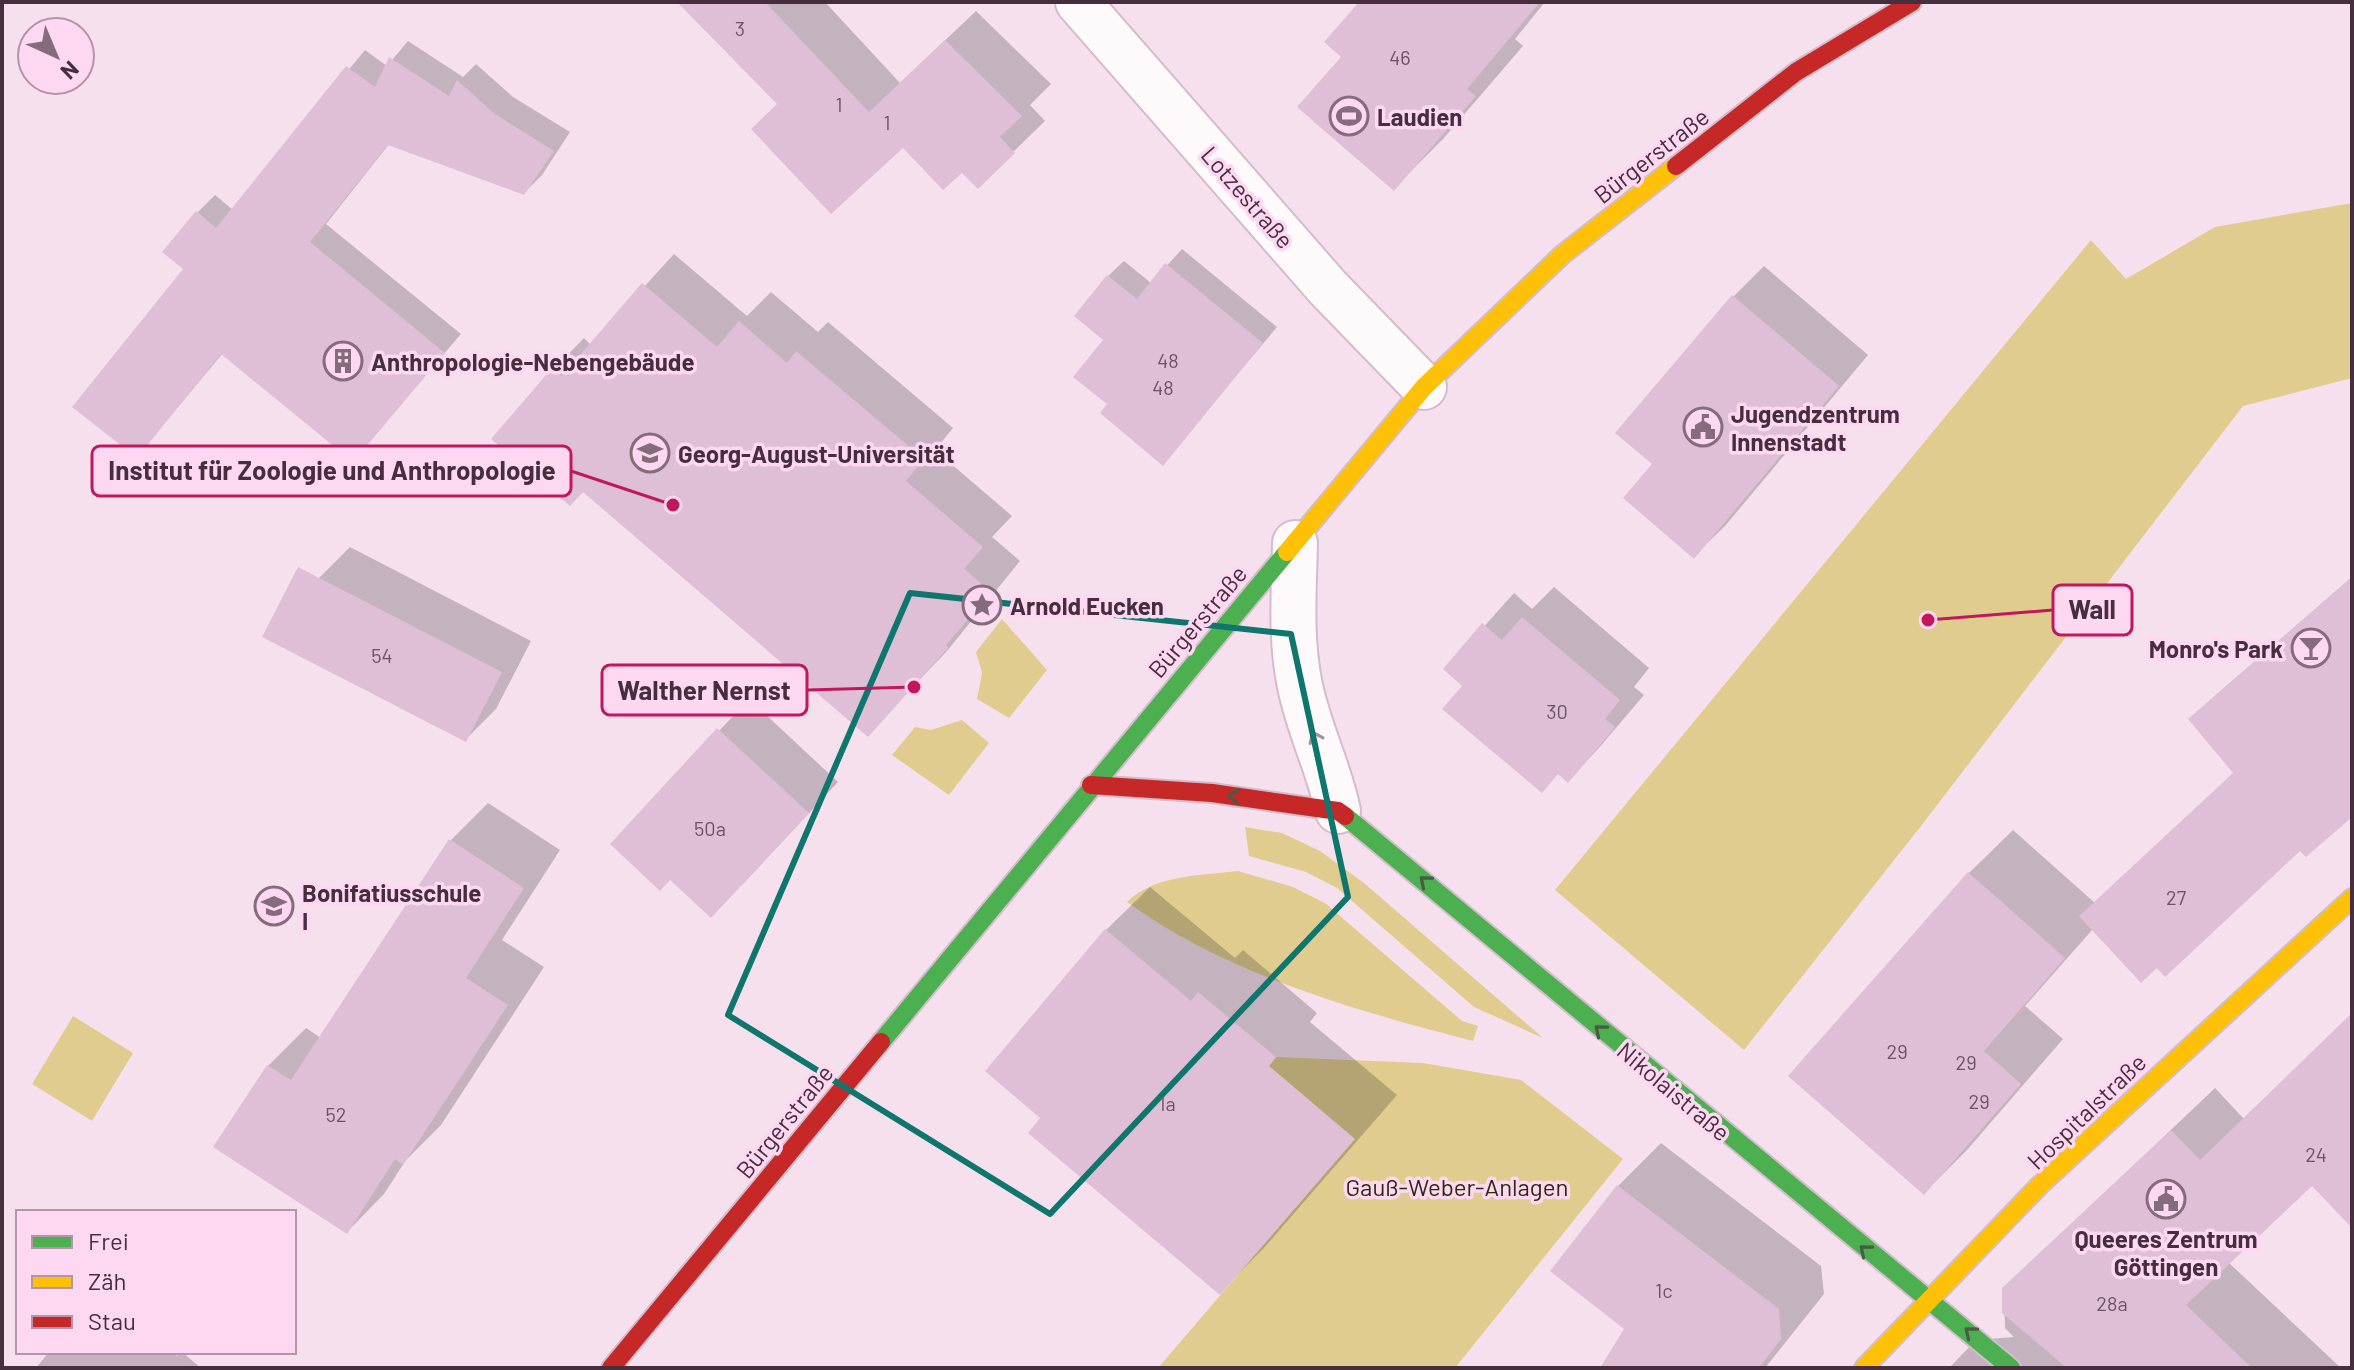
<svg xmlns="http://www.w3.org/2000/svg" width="2354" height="1370" viewBox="0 0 2354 1370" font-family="Barlow,sans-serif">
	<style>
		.green { fill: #e1cc90 }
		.shadow { fill: #0003 }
		.building { fill: #dfbfd5 }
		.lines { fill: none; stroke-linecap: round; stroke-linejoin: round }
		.street-casing { stroke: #d3bdcb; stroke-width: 48 }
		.fast-casing { stroke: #d3bdcb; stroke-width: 22 }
		.slow-casing { stroke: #d3bdcb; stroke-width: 22 }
		.jam-casing { stroke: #d3bdcb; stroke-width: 22 }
		.street { stroke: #fefafc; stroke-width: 44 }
		.fast { stroke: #4caf50; stroke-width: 18 }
		.slow { stroke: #ffc107; stroke-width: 18 }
		.jam { stroke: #c62828; stroke-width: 18 }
		.oneway { stroke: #a2949d }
		.oneway2 { stroke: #485b44 }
		.marked { fill: none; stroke: #0f766e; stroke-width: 6; stroke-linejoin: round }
		.labels { text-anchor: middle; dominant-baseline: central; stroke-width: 7; stroke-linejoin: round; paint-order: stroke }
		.number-label { font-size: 20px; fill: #6c5264 }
		.poi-label { font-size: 24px; font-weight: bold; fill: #462e3e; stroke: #fed8f0; text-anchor: start }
		.street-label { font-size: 24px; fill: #462e3e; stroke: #fed8f0 }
		.park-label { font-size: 24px; fill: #2e2a11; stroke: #fed8f0 }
		.leader { fill: none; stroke: #c2185b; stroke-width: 3 }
		.callout-dot { fill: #c2185b; stroke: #fed8f0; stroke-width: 3 }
		.callout { fill: #fed8f0; stroke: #c2185b; stroke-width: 3 }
		.callout-label { font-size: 26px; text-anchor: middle; font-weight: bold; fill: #462e3e }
	</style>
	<rect width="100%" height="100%" fill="#f6e0ee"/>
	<path class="green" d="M 2352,203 L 2352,378 L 2243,406 L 1921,826 L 1744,1050 L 1555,890 L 2091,240 L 2126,279 L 2215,227 Z
		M 1002,619 L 1047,670 L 1009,718 L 977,699 L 982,673 L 976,652 Z
		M 962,720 L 989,743 L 949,795 L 892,755 L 915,727 L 931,730 Z
		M 1245,827 L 1282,833 L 1320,851 L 1364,883 L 1543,1038 L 1474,1007 L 1337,888 L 1306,872 L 1249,856 Z
		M 1238,871 L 1293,887 L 1325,903 L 1462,1021 L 1478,1026 L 1473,1041 C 1356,1011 1226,974 1127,902 C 1156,874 1200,876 1238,871 Z
		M 73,1016 L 133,1053 L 92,1121 L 32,1084 Z
		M 1276,1057 L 1423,1063 L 1521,1080 L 1623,1159 L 1455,1368 L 1158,1368 L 1354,1139 L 1264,1072 Z"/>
	<path class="shadow" d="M 680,2 L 825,2 L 900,83 L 976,11 L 1051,84 L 1030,105 L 1045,121 L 978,186 L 962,170 L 903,145 L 779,103 Z
		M 1361,2 L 1545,2 L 1515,39 L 1523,46 L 1443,139 L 1394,188 L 1343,57 Z
		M 408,41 L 463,77 L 476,64 L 513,97 L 570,132 L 542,175 L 524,193 L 390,143 L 326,224 L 461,334 L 353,459 L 223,353 L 137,456 L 197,213 L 215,195 L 233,210 L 365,50 L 387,66 Z
		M 1182,249 L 1277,327 L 1163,463 L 1109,404 L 1106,340 L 1108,276 L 1124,261 L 1151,283 Z
		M 674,254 L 747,316 L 771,292 L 818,332 L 828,322 L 953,428 L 935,450 L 1012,516 L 992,537 L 1020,561 L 947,651 L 868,734 L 584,490 L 494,439 L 554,369 L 584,338 L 591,345 Z
		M 1764,266 L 1868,355 L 1725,526 L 1694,556 L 1655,463 L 1733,297 Z
		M 350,547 L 531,641 L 496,709 L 465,740 L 319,578 Z
		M 2352,577 L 2352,815 L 2301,848 L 2157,966 L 2093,929 L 2025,1006 L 2063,1039 L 1967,1150 L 1924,1193 L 1791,1076 L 1969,873 L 2013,830 L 2095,903 L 2235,772 L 2209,701 Z
		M 1554,587 L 1649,668 L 1634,687 L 1644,695 L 1598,749 L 1568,780 L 1559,773 L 1542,790 L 1465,685 L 1446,669 L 1514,593 L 1532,609 Z
		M 749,699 L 838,782 L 742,885 L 670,878 L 613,844 Z
		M 488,803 L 560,850 L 502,940 L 544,967 L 441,1125 L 406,1160 L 384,1194 L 347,1232 L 215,1147 L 268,1066 L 306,1028 L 321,1038 L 451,840 Z
		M 1150,887 L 1235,958 L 1243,950 L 1317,1013 L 1310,1022 L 1397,1095 L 1263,1249 L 1220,1292 L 1043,1118 L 987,1070 L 1106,930 Z
		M 2352,1014 L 2352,1189 L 2312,1183 L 2228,1262 L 2341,1368 L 1949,1368 L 1976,1340 L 2014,1337 L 2005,1328 L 2004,1289 L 2215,1088 L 2244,1119 Z
		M 1661,1143 L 1821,1266 L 1824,1294 L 1765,1368 L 1604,1368 L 1626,1328 L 1618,1186 Z
		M 49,1352 L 172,1352 L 177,1356 L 182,1352 L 201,1368 L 36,1368 Z"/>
	<path class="building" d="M 677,2 L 765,2 L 869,112 L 945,40 L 1022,116 L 1000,137 L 1015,153 L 978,189 L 962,173 L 943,190 L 903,148 L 831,214 L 751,129 L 777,104 Z
		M 1359,2 L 1540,2 L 1467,89 L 1476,96 L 1394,191 L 1297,107 L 1341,57 L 1324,42 Z
		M 389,57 L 449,96 L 457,80 L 495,114 L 554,151 L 524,195 L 388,145 L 310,242 L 445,353 L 353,462 L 221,354 L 137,458 L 72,407 L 183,269 L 162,252 L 196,211 L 216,228 L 346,66 L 375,87 Z
		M 1165,263 L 1263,343 L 1163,466 L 1100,413 L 1107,404 L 1073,377 L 1103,340 L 1074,316 L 1107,275 L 1137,299 Z
		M 642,283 L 717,347 L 739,321 L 787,363 L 796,351 L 924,459 L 906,481 L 983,547 L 964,569 L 991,592 L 946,645 L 948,648 L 868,737 L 583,492 L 570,506 L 491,439 L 552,368 L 562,376 Z
		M 1732,295 L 1839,386 L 1694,559 L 1623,498 L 1652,464 L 1615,433 Z
		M 298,567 L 502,672 L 466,742 L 262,637 Z
		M 2352,577 L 2352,817 L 2306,857 L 2300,851 L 2165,977 L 2157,968 L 2141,983 L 2079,916 L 2233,773 L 2188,719 Z
		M 1522,617 L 1620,700 L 1605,719 L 1615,727 L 1592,755 L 1568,783 L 1558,774 L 1542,793 L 1442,709 L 1462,686 L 1443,669 L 1482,623 L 1502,640 Z
		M 717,728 L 809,813 L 711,918 L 670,880 L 660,891 L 610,844 Z
		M 449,839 L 524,888 L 466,978 L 508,1005 L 403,1165 L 395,1159 L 347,1234 L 213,1147 L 267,1065 L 291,1080 Z
		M 1968,872 L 2065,958 L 1984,1051 L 2021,1084 L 1924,1195 L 1788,1076 Z
		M 1105,929 L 1191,1001 L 1198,992 L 1276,1057 L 1269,1066 L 1355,1139 L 1220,1295 L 1028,1133 L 1040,1118 L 985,1071 Z
		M 2352,1013 L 2352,1228 L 2312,1186 L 2186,1305 L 2252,1368 L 2067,1368 L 2002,1313 L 2002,1288 L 2171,1130 L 2200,1160 Z
		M 1617,1185 L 1779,1309 L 1781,1339 L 1759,1368 L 1600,1368 L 1624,1329 L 1550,1271 Z"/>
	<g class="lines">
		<g class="street-casing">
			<path id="street" d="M 1078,2 L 1328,288 L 1424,387
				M 1295,543 C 1294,590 1290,639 1300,686 C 1309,730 1329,768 1338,811"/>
		</g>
		<g class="fast-casing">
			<path id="fast" d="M 1345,816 L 2011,1368
				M 881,1042 L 1287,552"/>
		</g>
		<g class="slow-casing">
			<path id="slow" d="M 1287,552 L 1424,387 L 1562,255 L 1676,166
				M 1864,1368 L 2040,1185 L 2352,898"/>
		</g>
		<g class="jam-casing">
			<path id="jam" d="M 1676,166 L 1796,72 L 1912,2
				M 1091,785 L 1212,793 L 1338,811 L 1345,816
				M 611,1368 L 881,1042"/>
		</g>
		<use href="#street" class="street"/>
		<use href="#fast" class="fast"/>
		<use href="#slow" class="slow"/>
		<use href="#jam" class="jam"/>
	</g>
	<defs><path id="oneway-chevron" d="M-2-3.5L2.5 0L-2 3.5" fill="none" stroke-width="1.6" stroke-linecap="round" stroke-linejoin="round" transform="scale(2)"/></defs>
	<use class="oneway" href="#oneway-chevron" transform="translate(1315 737) rotate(-113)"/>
	<g class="oneway2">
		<use href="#oneway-chevron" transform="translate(1234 796) rotate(-173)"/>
		<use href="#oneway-chevron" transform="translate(1425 881) rotate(-140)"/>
		<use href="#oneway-chevron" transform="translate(1600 1030) rotate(-140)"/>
		<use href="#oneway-chevron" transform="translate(1865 1250) rotate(-140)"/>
		<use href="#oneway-chevron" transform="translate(1970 1332) rotate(-140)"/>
	</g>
	<path class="marked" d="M 910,593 L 1291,634 L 1348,897 L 1050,1214 L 728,1015 Z"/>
	<defs>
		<g id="stadium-ring" transform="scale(2)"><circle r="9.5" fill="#fed8f0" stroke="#846c7c" stroke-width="1.5"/><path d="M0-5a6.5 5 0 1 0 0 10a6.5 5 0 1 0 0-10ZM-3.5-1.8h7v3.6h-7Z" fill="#846c7c"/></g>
		<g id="building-ring" transform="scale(2)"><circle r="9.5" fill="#fed8f0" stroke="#846c7c" stroke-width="1.5"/><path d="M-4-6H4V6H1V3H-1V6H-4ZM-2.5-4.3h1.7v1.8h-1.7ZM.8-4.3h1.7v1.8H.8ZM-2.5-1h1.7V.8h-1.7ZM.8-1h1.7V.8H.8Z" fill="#846c7c"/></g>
		<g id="civic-ring" transform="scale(2)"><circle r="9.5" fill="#fed8f0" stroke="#846c7c" stroke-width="1.5"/><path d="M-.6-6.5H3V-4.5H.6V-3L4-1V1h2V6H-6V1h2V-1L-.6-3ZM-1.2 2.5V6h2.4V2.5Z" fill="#846c7c"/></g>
		<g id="university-ring" transform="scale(2)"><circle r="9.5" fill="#fed8f0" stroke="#846c7c" stroke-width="1.5"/><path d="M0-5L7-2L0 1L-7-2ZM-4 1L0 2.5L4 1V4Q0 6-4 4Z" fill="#846c7c"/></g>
		<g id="sight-ring" transform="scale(2)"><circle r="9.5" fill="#fed8f0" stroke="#846c7c" stroke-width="1.5"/><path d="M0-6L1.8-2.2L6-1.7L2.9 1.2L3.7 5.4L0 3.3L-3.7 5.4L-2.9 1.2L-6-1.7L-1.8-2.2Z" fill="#846c7c"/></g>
		<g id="bar-ring" transform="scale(2)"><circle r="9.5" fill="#fed8f0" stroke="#846c7c" stroke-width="1.5"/><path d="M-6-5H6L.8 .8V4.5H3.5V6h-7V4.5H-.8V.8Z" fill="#846c7c"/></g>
		<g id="school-ring" transform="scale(2)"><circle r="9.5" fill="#fed8f0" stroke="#846c7c" stroke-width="1.5"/><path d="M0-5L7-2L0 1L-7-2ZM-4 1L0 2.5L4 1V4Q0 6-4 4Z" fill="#846c7c"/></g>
	</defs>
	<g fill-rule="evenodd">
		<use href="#stadium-ring" x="1349" y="116"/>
		<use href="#building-ring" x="343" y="361"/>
		<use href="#civic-ring" x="1703" y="427"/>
		<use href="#university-ring" x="650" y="453"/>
		<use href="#sight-ring" x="982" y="605"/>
		<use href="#bar-ring" x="2311" y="648"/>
		<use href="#school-ring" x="274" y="906"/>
		<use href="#civic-ring" x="2166" y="1199"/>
	</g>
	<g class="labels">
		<g class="number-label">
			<text x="740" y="28">3</text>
			<text x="1400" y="57">46</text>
			<text x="839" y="104">1</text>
			<text x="887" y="122">1</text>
			<text x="1168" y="360">48</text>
			<text x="1163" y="387">48</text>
			<text x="382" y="655">54</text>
			<text x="1557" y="711">30</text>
			<text x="710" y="828">50a</text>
			<text x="2176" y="897">27</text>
			<text x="1897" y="1051">29</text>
			<text x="1966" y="1062">29</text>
			<text x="1979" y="1101">29</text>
			<text x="1167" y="1103">1a</text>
			<text x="336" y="1114">52</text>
			<text x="2316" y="1154">24</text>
			<text x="1664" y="1290">1c</text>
			<text x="2112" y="1303">28a</text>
		</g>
		<g class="poi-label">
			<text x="1377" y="116">Laudien</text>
			<text x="371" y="361">Anthropologie-Nebengebäude</text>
			<text x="1731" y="413">Jugendzentrum<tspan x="1731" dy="28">Innenstadt</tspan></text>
			<text x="678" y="453">Georg-August-Universität</text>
			<text x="1010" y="605">Arnold Eucken</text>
			<text x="2283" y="648" text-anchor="end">Monro's Park</text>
			<text x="302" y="892">Bonifatiusschule<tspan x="302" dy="28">I</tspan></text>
			<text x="2166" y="1238" text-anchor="middle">Queeres Zentrum<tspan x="2166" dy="28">Göttingen</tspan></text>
		</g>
		<g class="street-label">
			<text transform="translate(1651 155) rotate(-38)">Bürgerstraße</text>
			<text transform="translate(1248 197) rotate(49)">Lotzestraße</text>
			<text transform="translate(1197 621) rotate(-50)">Bürgerstraße</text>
			<text transform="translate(1674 1091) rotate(40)">Nikolaistraße</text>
			<text transform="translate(2086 1111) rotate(-44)">Hospitalstraße</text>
			<text transform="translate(784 1121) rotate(-51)">Bürgerstraße</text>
		</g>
		<g class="park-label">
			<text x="1457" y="1186">Gauß-Weber-Anlagen</text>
		</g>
	</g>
	<path class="leader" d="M673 505L571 471M1928 620L2053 610M914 687L807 690"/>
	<g class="callout-dot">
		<circle cx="673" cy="505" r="8"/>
		<circle cx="1928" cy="620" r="8"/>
		<circle cx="914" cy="687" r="8"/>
	</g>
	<g class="callout">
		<rect x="92" y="446" width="479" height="50" rx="8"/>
		<rect x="2053" y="585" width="79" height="50" rx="8"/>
		<rect x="602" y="665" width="205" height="50" rx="8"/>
	</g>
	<g class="callout-label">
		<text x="332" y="480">Institut für Zoologie und Anthropologie</text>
		<text x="2092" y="619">Wall</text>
		<text x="704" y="700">Walther Nernst</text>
	</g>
	<rect width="2354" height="1370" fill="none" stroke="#462e3e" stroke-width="8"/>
	<rect x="16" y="1210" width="280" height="144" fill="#fed8f0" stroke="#b494a9" stroke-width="2"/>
	<rect x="32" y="1236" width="40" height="12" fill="#4caf50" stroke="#b494a9" stroke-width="2"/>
	<text x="88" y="1250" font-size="24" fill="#462e3e">Frei</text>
	<rect x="32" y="1276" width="40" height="12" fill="#ffc107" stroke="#b494a9" stroke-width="2"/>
	<text x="88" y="1290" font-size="24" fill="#462e3e">Zäh</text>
	<rect x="32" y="1316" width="40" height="12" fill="#c62828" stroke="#b494a9" stroke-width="2"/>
	<text x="88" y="1330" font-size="24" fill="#462e3e">Stau</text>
	<g transform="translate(56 56) rotate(136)"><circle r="38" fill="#fed8f0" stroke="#b494a9" stroke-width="2"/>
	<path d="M0-6L14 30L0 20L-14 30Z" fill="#846c7c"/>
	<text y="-12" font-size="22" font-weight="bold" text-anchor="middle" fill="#462e3e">N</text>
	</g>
</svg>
